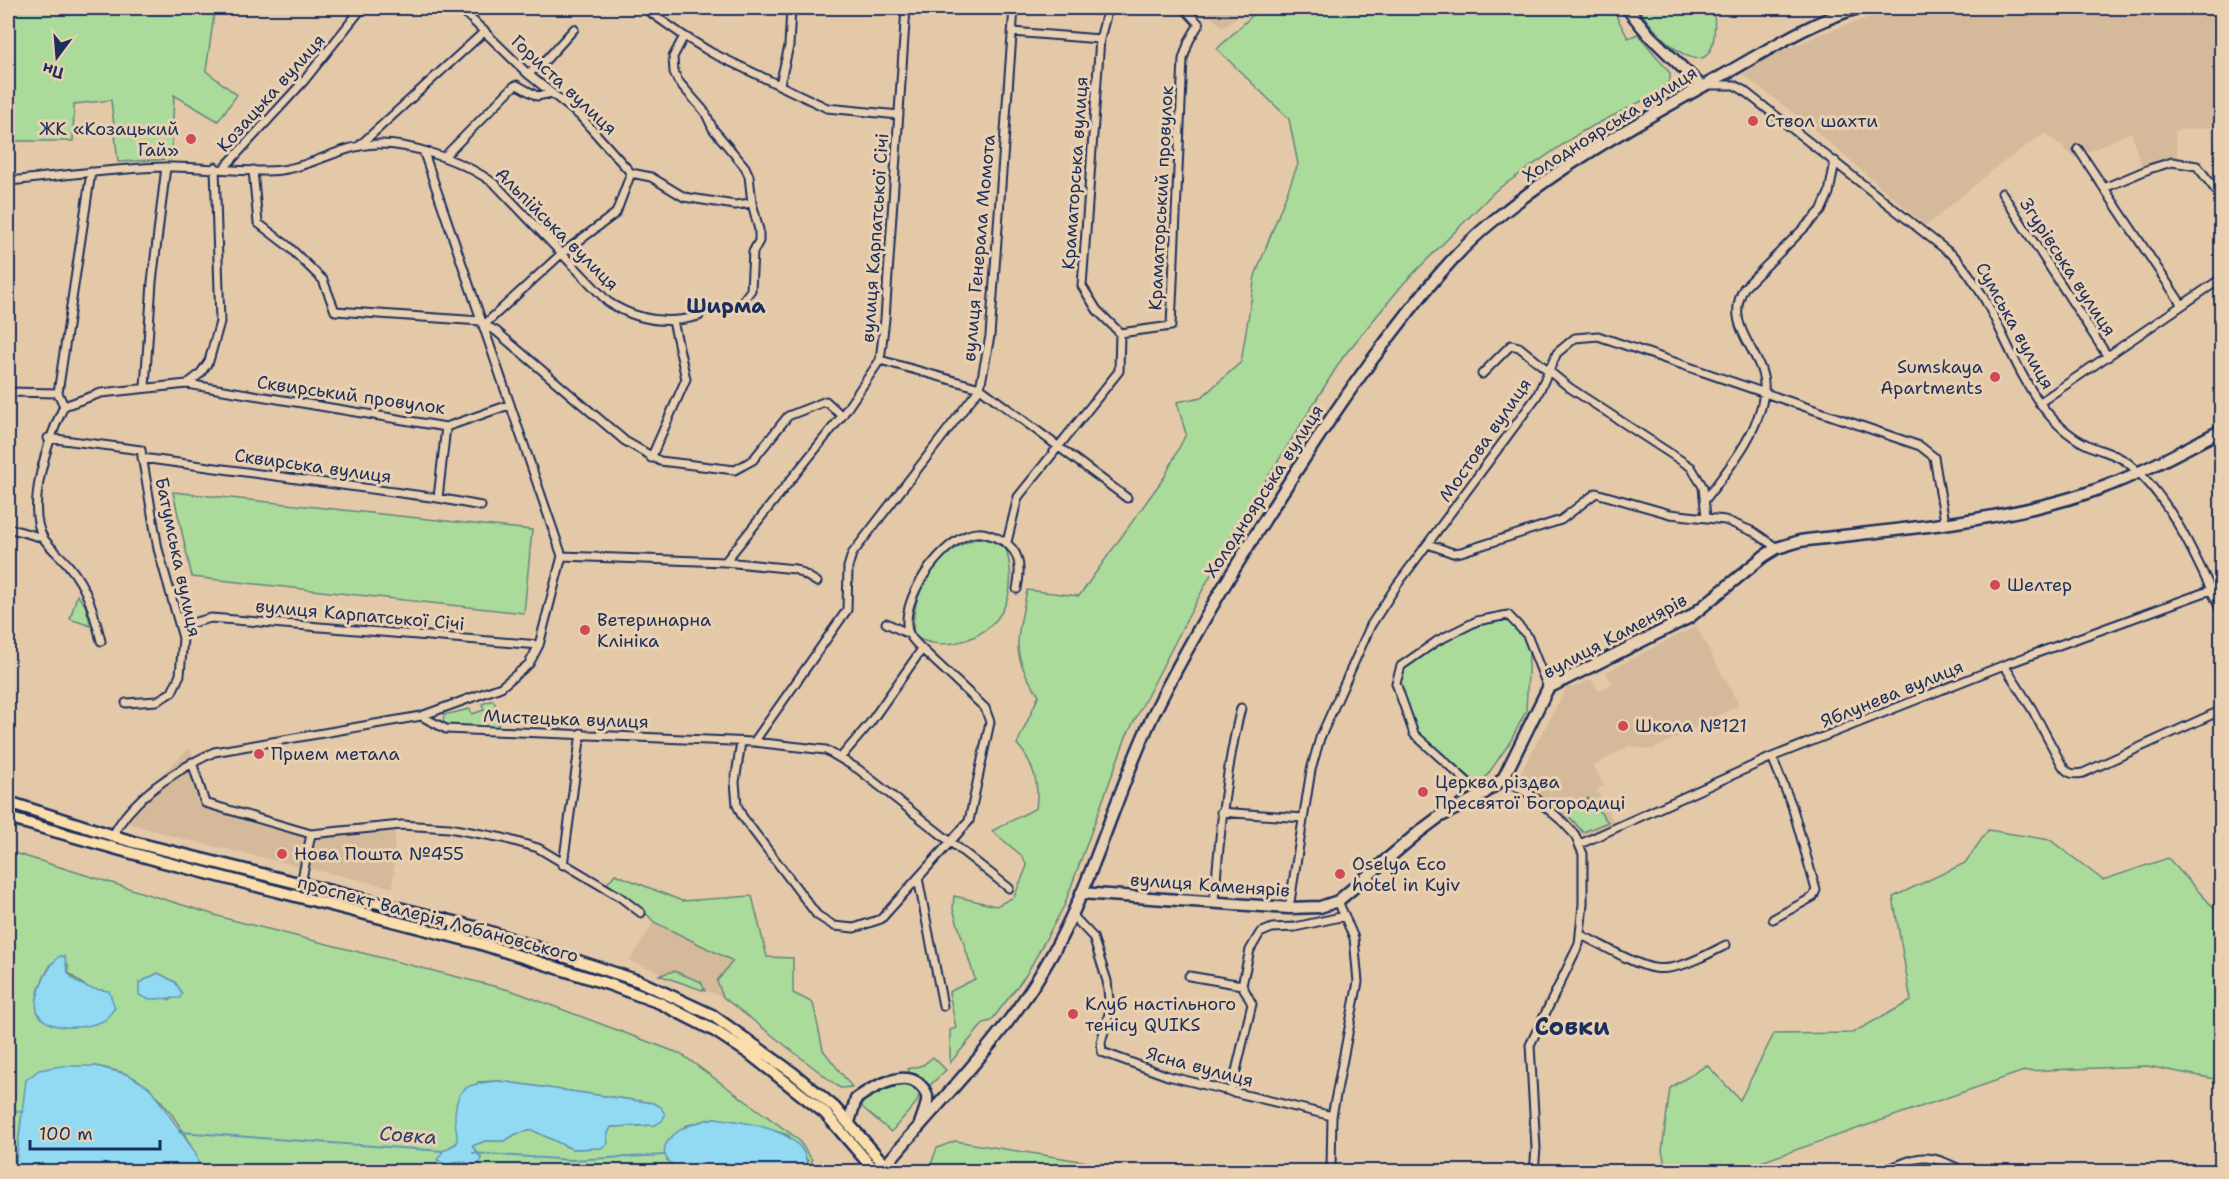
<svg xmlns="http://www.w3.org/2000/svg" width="2229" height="1179" viewBox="0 0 2229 1179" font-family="'Shantell Sans',sans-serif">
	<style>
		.built { fill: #d4ba9a }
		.green { fill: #abdb9a; stroke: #63857c; stroke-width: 1.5; fill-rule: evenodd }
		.water { fill: #91daf2; stroke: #6296b7; stroke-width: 1.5 }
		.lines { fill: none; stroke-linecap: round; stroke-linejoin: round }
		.stream { stroke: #6296b7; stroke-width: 2 }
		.street-casing { stroke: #1b2f5e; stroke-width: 11 }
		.secondary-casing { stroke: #1b2f5e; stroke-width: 15 }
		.primary-casing { stroke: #1b2f5e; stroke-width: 15 }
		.street { stroke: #e9d0b1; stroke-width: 7 }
		.secondary { stroke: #e9d0b1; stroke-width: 10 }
		.primary { stroke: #faddab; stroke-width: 10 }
		.poi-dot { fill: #d1495b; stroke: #e9d0b1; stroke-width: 2 }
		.labels { text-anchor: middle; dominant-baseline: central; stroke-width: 6; stroke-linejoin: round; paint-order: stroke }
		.street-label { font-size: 18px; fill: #1b2f5e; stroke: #e9d0b1 }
		.poi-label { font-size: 18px; fill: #1b2f5e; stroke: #e9d0b1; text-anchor: start }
		.water-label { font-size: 20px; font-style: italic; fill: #27406d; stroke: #e9d0b1 }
		.quarter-label { font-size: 21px; font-weight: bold; fill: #1b2f5e; stroke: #e9d0b1 }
		.district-label { font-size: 24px; font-weight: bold; fill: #1b2f5e; stroke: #e9d0b1 }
	</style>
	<rect width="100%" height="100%" fill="#e4c9a8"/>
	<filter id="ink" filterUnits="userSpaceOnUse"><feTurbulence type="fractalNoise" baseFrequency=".0167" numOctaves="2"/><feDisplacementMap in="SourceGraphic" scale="12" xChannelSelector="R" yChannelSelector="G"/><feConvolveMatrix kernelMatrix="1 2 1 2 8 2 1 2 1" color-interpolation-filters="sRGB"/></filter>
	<g filter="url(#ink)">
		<path class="built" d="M 1203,8 L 1246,8 L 1223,28 Z
			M 1690,8 L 1782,8 L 1714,13 Z
			M 1897,8 L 2221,8 L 2221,126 L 2175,131 L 2178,161 L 2141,165 L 2131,132 L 2075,158 L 2045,133 L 1999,165 L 1926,226 L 1809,125 L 1742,74 L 1775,54 L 1826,32 Z
			M 1696,626 L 1739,705 L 1652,750 L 1629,746 L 1594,766 L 1604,786 L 1597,790 L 1615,823 L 1585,837 L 1528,785 L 1520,774 L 1567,687 L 1573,688 L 1591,679 L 1598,691 L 1612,684 L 1606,672 Z
			M 190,748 L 206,803 L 311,834 L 395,830 L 393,888 L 183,839 L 117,820 L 125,808 Z
			M 654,922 L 734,962 L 717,981 L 723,997 L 630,961 Z"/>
		<path class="green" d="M 8,8 L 215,8 L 206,71 L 237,95 L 218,121 L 174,95 L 171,159 L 118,162 L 111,100 L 74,104 L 73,141 L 8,141 Z
			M 1260,8 L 1612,8 L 1628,38 L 1638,34 L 1670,73 L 1670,80 L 1658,93 L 1581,132 L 1495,191 L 1404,283 L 1343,357 L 1236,528 L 1187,619 L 1126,737 L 1064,906 L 1026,975 L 991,1021 L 984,1023 L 950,1063 L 950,1030 L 956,1028 L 949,992 L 975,979 L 953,909 L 954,896 L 996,906 L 1014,897 L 1027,866 L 1021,855 L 992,831 L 1036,808 C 1040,783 1034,763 1017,744 L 1039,695 C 1008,653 1018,638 1027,590 L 1079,596 L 1165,476 L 1186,434 L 1177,402 L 1202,397 L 1241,362 L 1255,276 L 1298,164 L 1289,119 L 1217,49 Z
			M 1638,8 L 1690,8 L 1714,13 C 1721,99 1661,43 1638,8 Z
			M 173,492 L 532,530 L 524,613 L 192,577 Z
			M 980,538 L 994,542 L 1006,549 C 1012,570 1013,594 1001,613 C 984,641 941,653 914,636 C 908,595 938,547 980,538 Z
			M 77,595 L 85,605 L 91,626 L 70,619 Z
			M 1507,617 L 1526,636 L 1529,654 L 1526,711 L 1510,742 L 1480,786 L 1417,731 L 1399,682 L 1402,669 C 1436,644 1464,626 1507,617 Z
			M 493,700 L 499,712 L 498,729 L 447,726 L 443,722 L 444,715 L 470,709 L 472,714 L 484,710 L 482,704 Z
			M 1588,798 L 1608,822 L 1583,832 L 1568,815 Z
			M 1988,830 L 2050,840 L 2103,880 L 2168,858 L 2213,907 L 2221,923 L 2221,1080 L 2147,1066 L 2024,1071 L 1735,1171 L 1667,1171 L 1662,1151 L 1670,1088 L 1707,1065 L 1740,1100 L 1774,1034 L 1852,1033 L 1911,1001 L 1893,897 L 1965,863 Z
			M 8,851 L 228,919 L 513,991 L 681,1054 L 798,1139 L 812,1160 L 810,1171 L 806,1171 L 808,1161 L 788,1135 L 751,1124 L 714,1118 L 685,1126 L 667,1160 L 687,1171 L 201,1171 C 190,1138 164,1094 131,1076 C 121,1071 107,1069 96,1066 L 22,1112 L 15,1171 L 8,1171 L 8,1079 L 13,1072 L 13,1068 L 8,1066 ZM 52,963 L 68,965 L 68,972 C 78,981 88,991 101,990 L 100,1022 C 46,1031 17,1020 52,963 ZM 158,973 L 175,982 L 182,993 L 170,1000 L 163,997 L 156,999 L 139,983 ZM 499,1081 L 653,1103 L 655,1125 L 611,1127 L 601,1148 L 572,1149 L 532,1130 L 516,1134 L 504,1141 L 485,1141 L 472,1146 L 481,1158 L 447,1165 L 443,1151 L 457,1143 L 459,1132 L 455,1122 L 478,1082 Z
			M 615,874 L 682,901 L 752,896 L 767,957 L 793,958 L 793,993 L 813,1003 L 823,1050 L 852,1087 L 840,1088 L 723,997 L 717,981 L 733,961 L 654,922 L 641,908 L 607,884 Z
			M 674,971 L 701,982 L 705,991 L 659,975 Z
			M 933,1057 L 946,1070 L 929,1086 L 923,1077 L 910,1074 L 908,1069 L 923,1065 Z
			M 906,1083 L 917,1086 L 920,1092 L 917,1102 L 891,1132 L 862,1107 L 863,1101 L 892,1085 Z
			M 955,1141 L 1093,1163 L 1100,1171 L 932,1171 L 930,1167 L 937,1148 Z
			M 1925,1156 L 1965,1172 L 1882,1172 Z"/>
		<path class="water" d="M 60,956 L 65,957 C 66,961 66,969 68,972 C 75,987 96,990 109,991 L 115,1008 L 105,1020 C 89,1028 52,1033 39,1015 C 30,1002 48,964 60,956 Z
			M 158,973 L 175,982 L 182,993 L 180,998 L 148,999 L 139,995 L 139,983 Z
			M 62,1066 L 96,1066 L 129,1075 L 150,1088 L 195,1152 L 201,1171 L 15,1171 L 26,1080 L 39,1070 Z
			M 499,1081 L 653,1103 L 661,1107 L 665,1115 L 662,1121 L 655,1125 L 611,1127 L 607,1135 L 608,1143 L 601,1148 L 572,1149 L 532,1130 L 516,1134 L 504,1141 L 485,1141 L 472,1146 L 481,1158 L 480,1163 L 475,1165 L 461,1161 L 447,1165 L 437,1160 L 443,1151 L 457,1143 C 458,1133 455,1128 455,1119 C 455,1084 470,1084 499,1081 Z
			M 714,1118 C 744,1122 814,1130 806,1171 C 770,1172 724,1176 689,1172 C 676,1170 659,1158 666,1144 C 676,1127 696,1123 714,1118 Z"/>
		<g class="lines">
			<path class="stream" d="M 8,1110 L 22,1112
				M 179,1132 L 443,1151
				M 473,1153 L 571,1160 L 665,1155"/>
			<g class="street-casing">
				<path id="street" d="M 460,8 L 528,74 L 580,116 L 631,173 L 651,177 L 684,197 L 735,205 L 752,203
					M 644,8 L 684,36
					M 1012,32 L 1100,39
					M 528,74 L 545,61 L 574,29
					M 780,84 L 789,46 L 791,8
					M 1710,85 L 1734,85 L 1743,90 L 1955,257 C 1996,302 2008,363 2045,410 C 2058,426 2071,438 2090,446 C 2103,452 2117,454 2128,463 C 2172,498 2198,563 2222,613
					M 359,146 L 485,31
					M 2078,149 L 2182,305
					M 424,153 L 562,556
					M 445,156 L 513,87 L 517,85 L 537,96 L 552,93
					M 225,167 L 303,82 L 362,8
					M 253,170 L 258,223 L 288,246 L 323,280 L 335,311 L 481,321
					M 631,173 L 616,213 L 560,255 L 484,325 L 496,331 L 625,441 L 660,461 L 735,470 L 753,460 L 788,416 L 826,401 L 842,416
					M 8,181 C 60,176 114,168 167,167 C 203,166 247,174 281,170 C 308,167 333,151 360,146 C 400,137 465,161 496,185 L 608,302 C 636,320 667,325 699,316
					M 2104,188 L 2149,169 L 2172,162 L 2197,166 L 2222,198
					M 2002,193 L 2108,357
					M 741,303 L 751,290 L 753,252 L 759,241 L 759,230 L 752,203 L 749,176 L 745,167 L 713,129 L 705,112 L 678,81 L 674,72 L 673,57 L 684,36 L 712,53 L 827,108 L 899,115
					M 1120,333 L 1171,326 L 1183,59 L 1189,41 L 1199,24 L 1184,8
					M 880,360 L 980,388 L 1127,498
					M 1482,374 L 1511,345 L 1519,347 L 1570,388 L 1691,467 L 1703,487 L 1706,517
					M 187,384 L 446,427 L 509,405
					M 145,387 L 152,282 L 166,167
					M 8,392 L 58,393
					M 2039,403 L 2222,278
					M 64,406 L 58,393 L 91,172
					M 48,438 L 141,450 L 158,549 L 183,638 L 180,675 L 172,692 L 157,701 L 126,703
					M 142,458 L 438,498 L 481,506
					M 651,458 L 686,379 L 673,321
					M 438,498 L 446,427
					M 1705,500 C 1728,469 1760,432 1764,392 C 1768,353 1721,330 1744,288 L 1821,211 L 1829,193 L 1835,161
					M 8,528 L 43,538
					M 1007,542 L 1018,497 L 1119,371 L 1120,333 L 1097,310 L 1082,286 L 1100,39 L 1108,8
					M 1428,544 L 1453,553 L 1461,552 L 1561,520 L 1596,493 L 1670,514 L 1725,520 L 1754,532 L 1777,548
					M 562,556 L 725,562 L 795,569 L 817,582
					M 725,562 L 842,416 L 880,360 L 885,319 L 906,8
					M 886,623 L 909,634
					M 180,626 L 211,618 L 539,645
					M 101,641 C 94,613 88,589 69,566 C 62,557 51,549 44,539 C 24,507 49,437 64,406 L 101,393 L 187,384 L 200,374 L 209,361 L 220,322 L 215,167
					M 2004,665 L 2032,709 L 2062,765 C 2068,774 2073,775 2083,773 L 2222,710
					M 421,716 L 446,729 L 754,742 L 826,750 L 858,769 L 1009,888
					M 741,742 L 735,782 L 737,805 L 742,816 L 817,915 L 834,926 L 854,928 L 881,919 L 969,821 L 990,722 L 985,708 L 922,649
					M 754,742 L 847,610 L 848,567 L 852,554 L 980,388 L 990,336 L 1014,8
					M 841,757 L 870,723 L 922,649 C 917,644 910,638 908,631 C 900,600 939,545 968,535 C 978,531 986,533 995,537 C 1020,547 1022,565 1017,589
					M 1772,757 L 1792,806 L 1816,890 L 1813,897 L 1773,919
					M 192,762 L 205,803 L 311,834 L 401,825 L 449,828 L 503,838 L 538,848 L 620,897 L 641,913
					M 1503,779 L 1534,797 L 1562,821 L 1575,835 L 1583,854 L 1583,904 L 1579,944 L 1530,1045 L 1536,1148 L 1534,1172
					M 1482,795 L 1414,734 L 1396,683 L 1401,666 L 1437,641 L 1477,621 L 1508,615 L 1527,635 L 1548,688
					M 1221,812 L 1303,818
					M 112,837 C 131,798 176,770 214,752 L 421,716 L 501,687 L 529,664 L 539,645 L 562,556
					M 1580,844 L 1772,757 L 2004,665 L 2222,586
					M 563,865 L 581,733
					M 918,878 L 943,1006
					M 301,884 L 311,834
					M 1214,902 C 1220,836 1225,772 1241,708
					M 1289,908 L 1311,770 L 1320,738 L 1371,625 L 1397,585 L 1537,396 L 1557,353 L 1575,338 L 1598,336 L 1920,446 L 1934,457 L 1945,522
					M 1073,916 L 1093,937 L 1107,981 L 1110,1010 L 1101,1042 L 1102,1052 L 1168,1076 L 1332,1116
					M 1581,935 C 1599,943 1636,966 1654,968 C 1677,972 1706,955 1726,945
					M 1189,976 L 1242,985
					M 1231,1092 L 1252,1004 L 1242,985 L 1250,950 L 1260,933 L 1272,928 L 1295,927 L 1345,916
					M 1335,1172 L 1331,1167 L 1332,1116 L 1358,982 L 1354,938 L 1338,901
					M 1882,1172 C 1921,1155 1927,1152 1965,1172"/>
			</g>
			<g class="secondary-casing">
				<path id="secondary" d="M 1627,8 L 1649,35 L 1701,86
					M 1081,893 L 1289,908 L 1320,907 L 1338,901 L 1419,832 L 1439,817 L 1482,795 L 1503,779 L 1548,688 L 1690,617 L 1764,556 L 1777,548 L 1800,541 C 1894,529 1994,523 2084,494 C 2132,479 2177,453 2222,430
					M 849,1122 L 856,1099 C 871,1088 904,1069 920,1085 C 925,1090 928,1094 927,1101 C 926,1109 922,1117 920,1124
					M 880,1172 C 935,1105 999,1044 1043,970 C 1092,890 1114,795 1155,711 C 1189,642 1228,578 1269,513 C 1306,456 1342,399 1384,344 C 1417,301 1450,256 1493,221 C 1564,162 1645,119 1725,74 C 1768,50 1810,22 1858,8"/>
			</g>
			<g class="primary-casing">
				<path id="primary" d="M 8,802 L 133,842 L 475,927 L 639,981 L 712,1015 L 793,1073 L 834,1107 L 891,1172
					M 8,818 L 160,861 L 478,943 L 608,984 L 660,1003 L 715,1031 L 750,1054 L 825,1113 L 876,1172"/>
			</g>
			<use href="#street" class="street"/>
			<use href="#secondary" class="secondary"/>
			<use href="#primary" class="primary"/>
		</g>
	</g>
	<g class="poi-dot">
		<circle cx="1753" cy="121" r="6"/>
		<circle cx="191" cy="139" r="6"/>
		<circle cx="1995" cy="377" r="6"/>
		<circle cx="1995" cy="585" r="6"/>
		<circle cx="585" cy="630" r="6"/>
		<circle cx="1623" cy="726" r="6"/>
		<circle cx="259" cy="754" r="6"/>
		<circle cx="1423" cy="792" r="6"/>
		<circle cx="282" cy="854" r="6"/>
		<circle cx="1340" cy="874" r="6"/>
		<circle cx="1073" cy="1014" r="6"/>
	</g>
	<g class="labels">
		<g class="street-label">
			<text transform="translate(564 85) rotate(43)">Гориста вулиця</text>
			<text transform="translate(271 93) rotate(-48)">Козацька вулиця</text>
			<text transform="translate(1610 124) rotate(-32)">Холодноярська вулиця</text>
			<text transform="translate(1075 173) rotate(-86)">Краматорська вулиця</text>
			<text transform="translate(1161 198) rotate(-87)">Краматорський провулок</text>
			<text transform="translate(557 229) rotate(45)">Альпійська вулиця</text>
			<text transform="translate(875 238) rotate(-86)">вулиця Карпатської Січі</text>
			<text transform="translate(979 248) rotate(-85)">вулиця Генерала Момота</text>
			<text transform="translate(2068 267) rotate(57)">Згурівська вулиця</text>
			<text transform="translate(2015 326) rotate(61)">Сумська вулиця</text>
			<text transform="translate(351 395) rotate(8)">Сквирський провулок</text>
			<text transform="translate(1485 440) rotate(-55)">Мостова вулиця</text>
			<text transform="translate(313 466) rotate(8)">Сквирська вулиця</text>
			<text transform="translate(1264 491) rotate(-57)">Холодноярська вулиця</text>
			<text transform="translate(178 557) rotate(78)">Батумська вулиця</text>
			<text transform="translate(360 615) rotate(5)">вулиця Карпатської Січі</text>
			<text transform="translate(1615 636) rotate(-28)">вулиця Каменярів</text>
			<text transform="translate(1892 694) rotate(-22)">Яблунева вулиця</text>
			<text transform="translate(566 719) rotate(2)">Мистецька вулиця</text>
			<text transform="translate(1210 885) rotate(4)">вулиця Каменярів</text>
			<text transform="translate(438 919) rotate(15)">проспект Валерія Лобановського</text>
			<text transform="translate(1200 1067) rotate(15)">Ясна вулиця</text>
		</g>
		<g class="poi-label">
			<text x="1765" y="121">Ствол шахти</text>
			<text x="179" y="129" text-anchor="end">ЖК «Козацький<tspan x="179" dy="21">Гай»</tspan></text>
			<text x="1983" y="367" text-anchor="end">Sumskaya<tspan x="1983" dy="21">Apartments</tspan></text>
			<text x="2007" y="585">Шелтер</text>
			<text x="597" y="620">Ветеринарна<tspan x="597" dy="21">Клініка</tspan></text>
			<text x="1635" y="726">Школа №121</text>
			<text x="271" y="754">Прием метала</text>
			<text x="1435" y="782">Церква різдва<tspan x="1435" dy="21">Пресвятої Богородиці</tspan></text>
			<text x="294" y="854">Нова Пошта №455</text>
			<text x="1352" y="864">Oselya Eco<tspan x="1352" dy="21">hotel in Kyiv</tspan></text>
			<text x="1085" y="1004">Клуб настільного<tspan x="1085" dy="21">тенісу QUIKS</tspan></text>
		</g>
		<g class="water-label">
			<text transform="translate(408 1135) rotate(4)">Совка</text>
		</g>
		<g class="quarter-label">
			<text x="726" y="306">Ширма</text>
		</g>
		<g class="district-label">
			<text x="1572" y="1027">Совки</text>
		</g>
	</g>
	<rect width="2229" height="1179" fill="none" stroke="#e9d0b1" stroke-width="30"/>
	<rect x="15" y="15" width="2199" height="1149" fill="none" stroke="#1b2f5e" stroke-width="2" filter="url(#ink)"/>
	<g transform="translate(57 57) rotate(196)" stroke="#e9d0b1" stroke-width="4.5" paint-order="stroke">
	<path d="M0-4.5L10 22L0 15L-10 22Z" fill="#1b2f5e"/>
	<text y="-9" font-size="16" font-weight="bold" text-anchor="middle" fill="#1b2f5e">Пн</text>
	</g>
	<path d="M30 1140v9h130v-9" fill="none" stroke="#1b2f5e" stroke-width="3"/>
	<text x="39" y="1140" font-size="18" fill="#1b2f5e" stroke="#e9d0b1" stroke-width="4.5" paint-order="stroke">100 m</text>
</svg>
